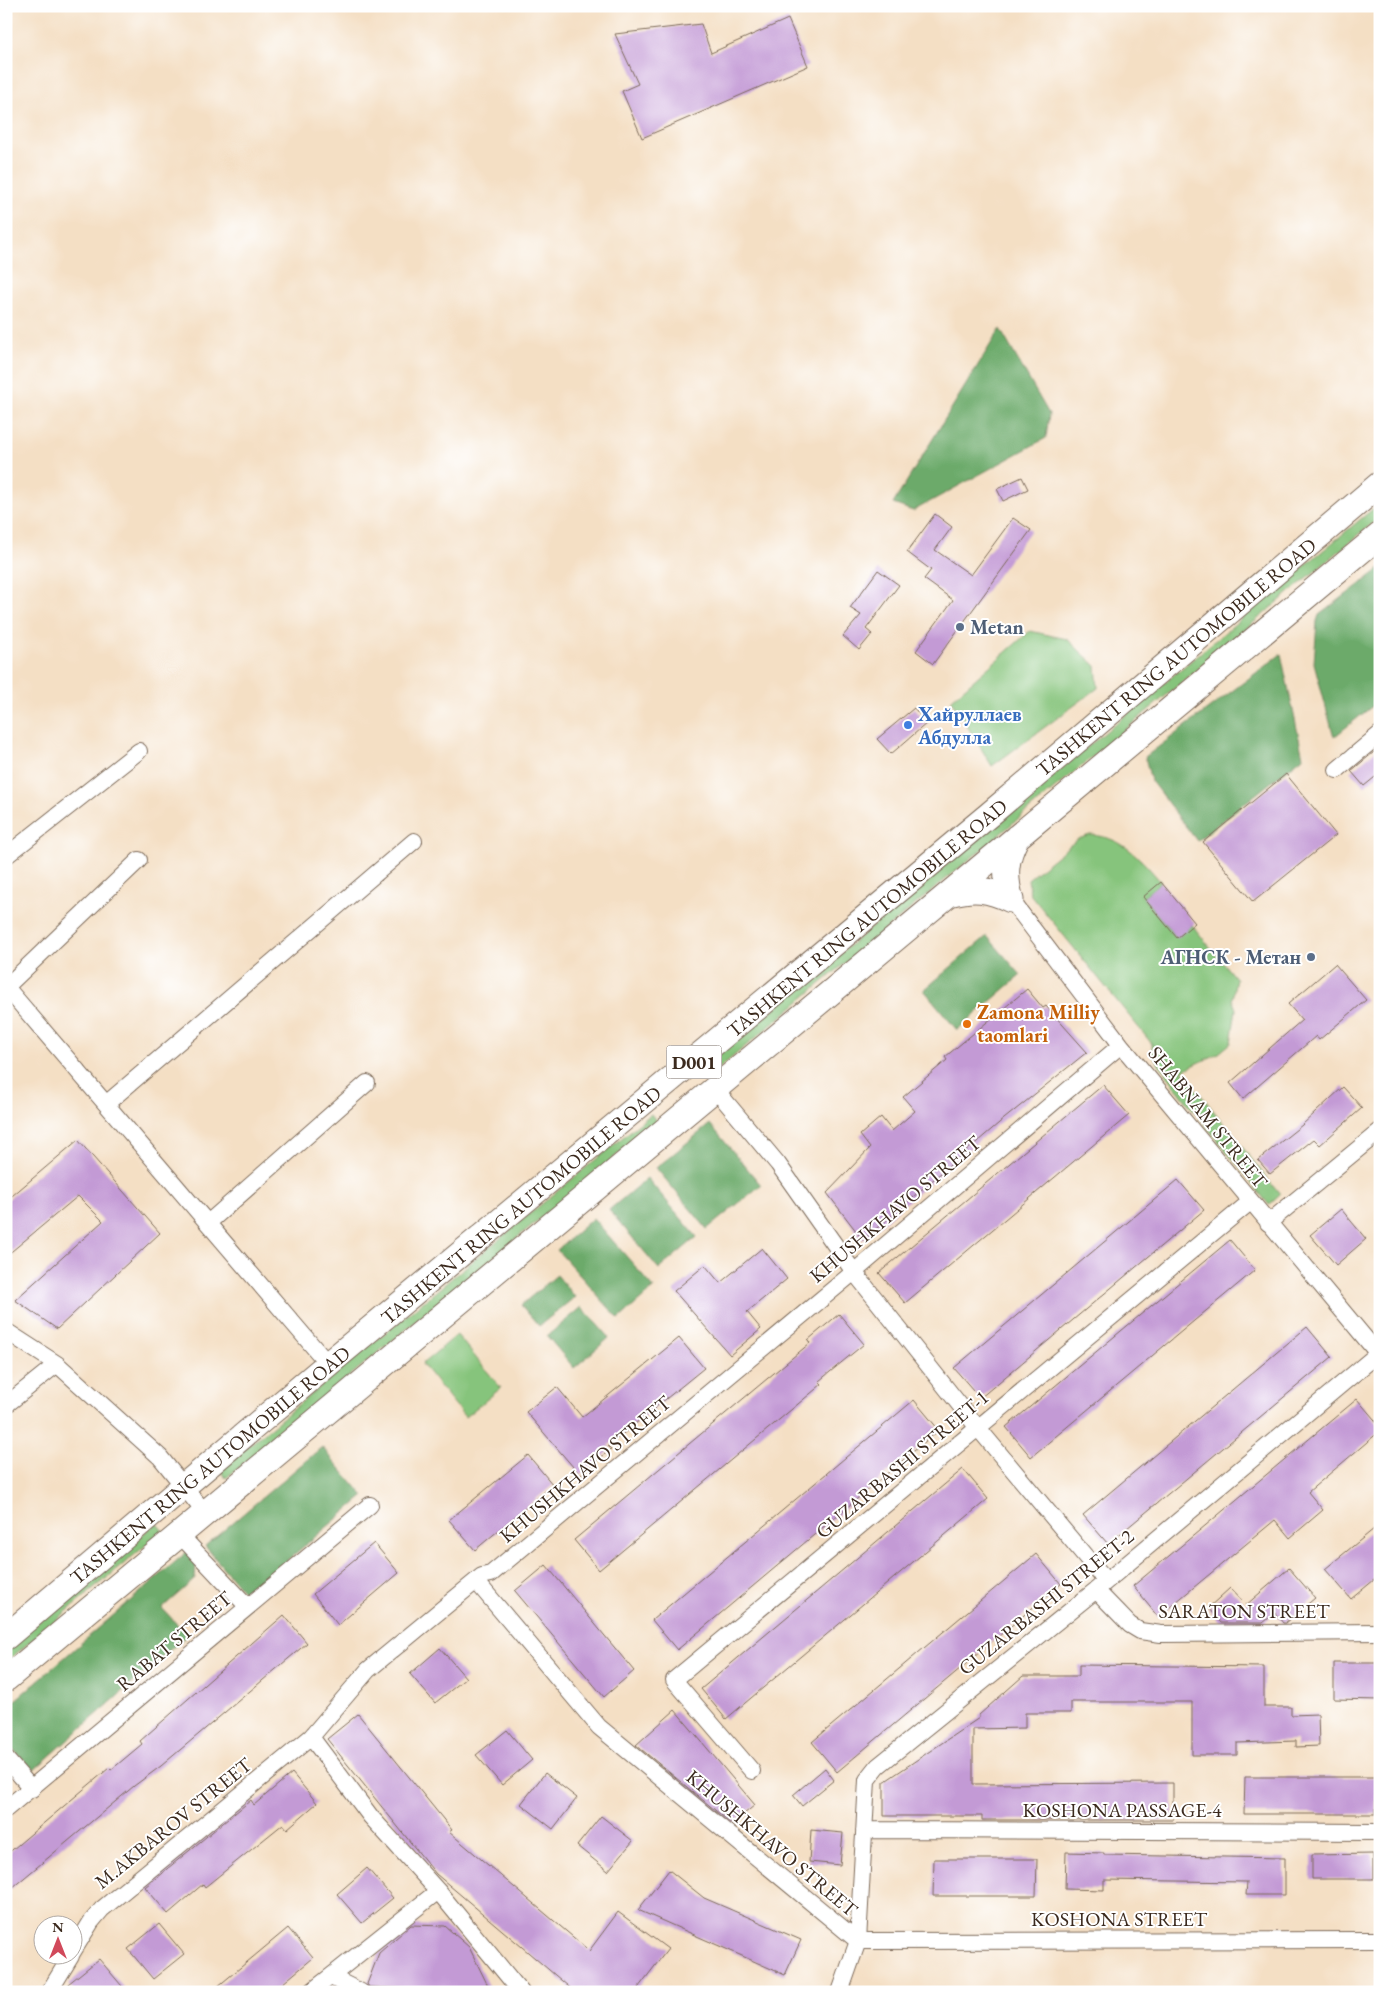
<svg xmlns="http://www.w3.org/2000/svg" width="1386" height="1998" viewBox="0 0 1386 1998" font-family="'EB Garamond',serif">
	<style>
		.green { fill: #86c47b; stroke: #60774c }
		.forest { fill: #6caa6b; stroke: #546a44 }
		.building { fill: #c39ad5 }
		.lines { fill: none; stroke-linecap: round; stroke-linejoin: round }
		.minor-casing { stroke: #7c6958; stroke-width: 18 }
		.highway-casing { stroke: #7c6958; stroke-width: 27 }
		.minor { stroke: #fff; stroke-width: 16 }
		.highway { stroke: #fff; stroke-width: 25 }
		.service-dot { fill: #5c6f8a; stroke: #fff; stroke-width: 2 }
		.shop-dot { fill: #3f7fe0; stroke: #fff; stroke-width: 2 }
		.food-dot { fill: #e8710a; stroke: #fff; stroke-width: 2 }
		.labels { text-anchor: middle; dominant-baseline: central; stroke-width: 4; stroke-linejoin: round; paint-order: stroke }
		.shield { fill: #fff; stroke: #766a62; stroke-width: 1 }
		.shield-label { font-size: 19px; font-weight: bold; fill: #3b2a1e }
		.service-label { font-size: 20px; font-weight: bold; fill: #4e5e75; stroke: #fff; text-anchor: start }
		.street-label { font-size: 20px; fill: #3b2a1e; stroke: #fff }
		.shop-label { font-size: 20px; font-weight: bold; fill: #366cbe; stroke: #fff; text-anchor: start }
		.food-label { font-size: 20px; font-weight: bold; fill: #c56008; stroke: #fff; text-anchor: start }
	</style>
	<rect width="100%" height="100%" fill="#fff"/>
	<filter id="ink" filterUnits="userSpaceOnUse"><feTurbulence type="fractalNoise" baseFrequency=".02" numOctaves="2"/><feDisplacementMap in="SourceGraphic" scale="10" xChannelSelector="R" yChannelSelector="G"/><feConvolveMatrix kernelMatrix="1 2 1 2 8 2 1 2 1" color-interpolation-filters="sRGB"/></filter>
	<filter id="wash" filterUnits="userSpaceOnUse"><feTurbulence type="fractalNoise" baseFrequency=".0096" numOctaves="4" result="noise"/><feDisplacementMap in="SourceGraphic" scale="20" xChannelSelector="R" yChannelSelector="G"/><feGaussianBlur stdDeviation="1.12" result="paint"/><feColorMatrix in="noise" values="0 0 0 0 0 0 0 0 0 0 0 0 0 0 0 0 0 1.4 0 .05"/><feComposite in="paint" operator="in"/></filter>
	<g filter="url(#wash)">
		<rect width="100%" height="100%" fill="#f4dfc4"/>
		<path class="green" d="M 1380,503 L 1380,517 L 711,1075 L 704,1067 Z
			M 1030,631 L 1067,639 L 1096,666 L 1098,688 L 992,766 L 951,700 Z
			M 1090,835 C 1122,836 1141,859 1161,882 L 1143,897 L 1177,938 L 1192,925 L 1236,979 L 1232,999 L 1236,1009 L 1231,1043 L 1219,1053 L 1182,1071 L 1280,1195 L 1269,1205 L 1183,1097 L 1152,1054 L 1152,1044 L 1030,894 L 1028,879 L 1078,839 Z
			M 651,1114 L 657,1122 L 226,1478 L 219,1470 Z
			M 457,1335 L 501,1388 L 465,1417 L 422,1364 Z
			M 156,1523 L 163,1531 L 6,1662 L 6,1649 Z"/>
		<path class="forest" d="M 1000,329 L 1049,414 L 1046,438 L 913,511 L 893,504 Z
			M 1380,569 L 1380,700 L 1334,737 L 1314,663 L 1317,621 L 1319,615 Z
			M 1281,654 L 1303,757 L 1197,841 L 1151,781 L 1145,757 Z
			M 987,936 L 1021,975 L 957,1030 L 924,990 Z
			M 710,1124 L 761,1185 L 707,1229 L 656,1168 Z
			M 647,1178 L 697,1237 L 659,1269 L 609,1210 Z
			M 593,1218 L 654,1288 L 619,1319 L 557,1250 Z
			M 557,1275 L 575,1297 L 539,1326 L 521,1305 Z
			M 582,1307 L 609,1338 L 574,1368 L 547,1336 Z
			M 322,1447 L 364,1496 L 246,1595 L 205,1546 Z
			M 189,1550 L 196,1563 L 195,1579 L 162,1608 L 187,1635 L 34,1770 L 6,1743 L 6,1708 Z"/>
		<g id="blocks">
			<path class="building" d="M 788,19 L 808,66 L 642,138 L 622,91 L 638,84 L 615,34 L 701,24 L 711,53 Z
				M 1022,477 L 1028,489 L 1003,501 L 997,489 Z
				M 935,514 L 952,527 L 935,550 L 971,575 L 1013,518 L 1031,530 L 933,664 L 916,651 L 953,600 L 924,579 L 931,570 L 907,552 Z
				M 878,570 L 899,585 L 866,629 L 872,634 L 859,650 L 843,636 L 861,615 L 850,608 Z
				M 914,708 L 927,723 L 891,754 L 877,739 Z
				M 1380,747 L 1380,773 L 1364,786 L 1351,771 Z
				M 1286,774 L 1336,835 L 1253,902 L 1203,842 Z
				M 1161,882 L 1195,923 L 1177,938 L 1143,897 Z
				M 1335,964 L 1366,1000 L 1319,1040 L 1316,1036 L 1243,1099 L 1230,1083 L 1302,1020 L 1288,1004 Z
				M 1027,989 L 1043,1008 L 1046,1006 L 1087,1052 L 999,1123 L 863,1240 L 827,1193 L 870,1148 L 860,1135 L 881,1117 L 892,1131 L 915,1111 L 903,1097 L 947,1060 L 945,1057 Z
				M 1103,1085 L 1129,1115 L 905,1303 L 879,1273 Z
				M 1343,1087 L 1362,1108 L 1320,1145 L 1314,1139 L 1270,1174 L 1258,1160 L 1302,1125 Z
				M 78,1140 L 160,1233 L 57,1329 L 15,1300 L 103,1221 L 78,1196 L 6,1256 L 6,1201 Z
				M 1178,1180 L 1204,1210 L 980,1398 L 954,1368 Z
				M 1341,1209 L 1366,1239 L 1336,1265 L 1310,1235 Z
				M 1230,1240 L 1255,1270 L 1031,1457 L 1006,1427 Z
				M 762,1248 L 787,1279 L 747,1312 L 761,1329 L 730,1355 L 674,1291 L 705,1265 L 720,1283 Z
				M 839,1314 L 864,1344 L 819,1381 L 822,1384 L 599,1570 L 574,1540 L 810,1343 L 808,1340 Z
				M 1307,1327 L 1332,1357 L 1108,1544 L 1083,1515 Z
				M 679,1338 L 704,1368 L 608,1446 L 611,1449 L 580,1475 L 526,1412 L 557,1387 L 582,1417 Z
				M 1357,1399 L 1380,1426 L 1380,1431 L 1308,1492 L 1323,1510 L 1290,1538 L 1275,1520 L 1158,1617 L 1133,1586 Z
				M 914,1400 L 939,1430 L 677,1650 L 652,1620 Z
				M 528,1455 L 553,1485 L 475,1550 L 449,1520 Z
				M 963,1469 L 988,1499 L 726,1719 L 701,1689 Z
				M 1380,1524 L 1380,1575 L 1351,1599 L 1325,1569 Z
				M 374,1543 L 399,1573 L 338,1625 L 313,1594 Z
				M 1036,1554 L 1061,1584 L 837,1772 L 812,1742 Z
				M 546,1565 L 634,1671 L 604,1697 L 515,1591 Z
				M 1289,1568 L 1315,1598 L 1285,1623 L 1283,1623 L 1275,1613 L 1263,1623 L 1221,1623 L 1208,1608 L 1230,1588 L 1246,1605 Z
				M 284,1615 L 307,1643 L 161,1766 L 134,1786 L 6,1893 L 6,1855 L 109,1768 L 111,1770 L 142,1744 L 140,1741 Z
				M 440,1648 L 466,1678 L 435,1703 L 410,1674 Z
				M 1334,1663 L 1380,1663 L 1380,1700 L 1334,1699 Z
				M 1079,1665 L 1264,1667 L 1264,1707 L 1291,1707 L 1291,1715 L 1318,1714 L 1319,1746 L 1296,1747 L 1296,1741 L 1237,1743 L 1237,1755 L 1192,1755 L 1192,1702 L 1071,1702 L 1071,1713 L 1025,1713 L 1025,1728 L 973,1729 L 973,1784 L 1173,1783 L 1173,1820 L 982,1820 L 982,1816 L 884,1816 L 884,1782 L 979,1718 L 979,1715 L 1023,1676 L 1079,1676 Z
				M 675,1710 L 755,1805 L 732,1824 L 636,1745 Z
				M 358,1714 L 452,1830 L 449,1832 L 586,1948 L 589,1951 L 618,1912 L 668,1949 L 635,1992 L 575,1992 L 436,1874 L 327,1739 Z
				M 507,1730 L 532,1760 L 502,1785 L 476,1755 Z
				M 825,1768 L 834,1780 L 802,1806 L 793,1795 Z
				M 292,1773 L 317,1803 L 287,1829 L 283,1824 L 205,1887 L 203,1884 L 168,1914 L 145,1887 L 251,1800 L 254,1805 Z
				M 545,1773 L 577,1798 L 553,1829 L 521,1804 Z
				M 1245,1777 L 1376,1777 L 1376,1814 L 1244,1814 Z
				M 601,1816 L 633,1841 L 608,1871 L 577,1846 Z
				M 811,1830 L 843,1833 L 840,1865 L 809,1862 Z
				M 1066,1852 L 1104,1853 L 1104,1855 L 1285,1858 L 1285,1895 L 1246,1895 L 1247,1882 L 1104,1880 L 1104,1890 L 1065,1889 Z
				M 1373,1854 L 1373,1879 L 1312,1879 L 1312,1855 Z
				M 934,1859 L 1037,1859 L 1036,1896 L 933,1896 Z
				M 367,1868 L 393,1898 L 362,1923 L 337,1894 Z
				M 669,1870 L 704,1898 L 801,1940 L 785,1975 L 638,1910 Z
				M 159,1924 L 184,1954 L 153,1979 L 128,1949 Z
				M 411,1925 L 445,1926 L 469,1947 L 491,1992 L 369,1987 L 367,1984 L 379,1953 Z
				M 288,1928 L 313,1958 L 282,1984 L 272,1992 L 211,1992 Z
				M 99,1959 L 127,1992 L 75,1992 L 68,1984 Z"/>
		</g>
	</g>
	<g filter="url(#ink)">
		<use href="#blocks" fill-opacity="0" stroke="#7c6958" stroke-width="1"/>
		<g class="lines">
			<g class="minor-casing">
				<path id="minor" d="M 1337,770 L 1380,734
					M 6,856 L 139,751
					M 1011,900 L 1121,1045 L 1380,1356
					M 6,987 L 328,1364
					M 6,987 L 139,860
					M 715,1089 L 778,1164 L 854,1272 L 978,1428 L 1106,1581
					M 106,1104 L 414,841
					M 208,1223 L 367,1083
					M 1268,1223 L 1380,1131
					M 6,1331 L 57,1364 L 160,1457 L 206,1514
					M 6,1405 L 57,1364
					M 180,1535 L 248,1607
					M 1096,1590 L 1130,1625 L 1140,1631 L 1161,1634 L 1380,1632
					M 311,1737 L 371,1817 L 438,1891 L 521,1992
					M 6,1759 L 32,1789
					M 752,1771 L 674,1680 L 1250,1202
					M 6,1809 L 370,1505
					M 864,1830 L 1380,1832
					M 858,1941 L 599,1727 L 476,1581 L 482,1576 L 491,1574 L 854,1272 L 1121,1045
					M 858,1941 L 1380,1940
					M 72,1953 L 91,1922 L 102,1909 L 311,1737 L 368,1670 L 476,1581
					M 331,1977 L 361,1992
					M 49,1992 L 71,1956
					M 311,1992 L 438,1891
					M 840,1992 L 858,1941 L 867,1780 L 878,1766 L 1096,1590 L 1380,1352"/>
			</g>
			<g class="highway-casing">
				<path id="highway" d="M 949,894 C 973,887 989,889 1011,900 C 1004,876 1005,859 1017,837
					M 6,1637 L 328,1364 L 990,814 L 1380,484
					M 6,1679 L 1380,535"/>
			</g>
			<use href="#minor" class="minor"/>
			<use href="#highway" class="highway"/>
		</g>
	</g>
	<g class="service-dot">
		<circle cx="960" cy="627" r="5"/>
		<circle cx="1311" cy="957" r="5"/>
	</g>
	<circle class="shop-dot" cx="908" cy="725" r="5"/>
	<circle class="food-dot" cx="967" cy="1024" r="5"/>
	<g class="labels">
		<rect class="shield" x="666.5" y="1045.5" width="55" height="33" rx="4"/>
		<g class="shield-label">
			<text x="694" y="1062">D001</text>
		</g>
		<g class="service-label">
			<text x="970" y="627">Metan</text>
			<text x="1301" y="957" text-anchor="end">АГНСК - Метан</text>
		</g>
		<g class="street-label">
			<text transform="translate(1176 657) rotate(-40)">TASHKENT RING AUTOMOBILE ROAD</text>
			<text transform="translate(867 918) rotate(-40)">TASHKENT RING AUTOMOBILE ROAD</text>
			<text transform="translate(1208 1117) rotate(51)">SHABNAM STREET</text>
			<text transform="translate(521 1205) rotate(-40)">TASHKENT RING AUTOMOBILE ROAD</text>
			<text transform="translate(895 1209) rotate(-40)">KHUSHKHAVO STREET</text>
			<text transform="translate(902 1464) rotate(-40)">GUZARBASHI STREET-1</text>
			<text transform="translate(210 1465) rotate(-40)">TASHKENT RING AUTOMOBILE ROAD</text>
			<text transform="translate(585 1469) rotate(-40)">KHUSHKHAVO STREET</text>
			<text transform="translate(1046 1602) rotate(-39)">GUZARBASHI STREET-2</text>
			<text x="1244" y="1611">SARATON STREET</text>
			<text transform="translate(174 1641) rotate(-40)">RABAT STREET</text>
			<text x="1122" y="1810">KOSHONA PASSAGE-4</text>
			<text transform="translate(173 1823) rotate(-39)">M.AKBAROV STREET</text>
			<text transform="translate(772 1843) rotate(40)">KHUSHKHAVO STREET</text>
			<text x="1119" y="1919">KOSHONA STREET</text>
		</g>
		<g class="shop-label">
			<text x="918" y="714">Хайруллаев<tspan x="918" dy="23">Абдулла</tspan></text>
		</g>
		<g class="food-label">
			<text x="977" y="1012">Zamona Milliy<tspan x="977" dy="23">taomlari</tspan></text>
		</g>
	</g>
	<rect width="1386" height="1998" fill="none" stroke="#fff" stroke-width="25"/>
	<g transform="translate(58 1940)"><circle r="24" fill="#ffffff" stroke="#b1aaa5"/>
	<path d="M0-4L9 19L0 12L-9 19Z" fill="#d1495b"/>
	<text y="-8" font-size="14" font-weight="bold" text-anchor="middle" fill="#3b2a1e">N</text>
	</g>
</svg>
